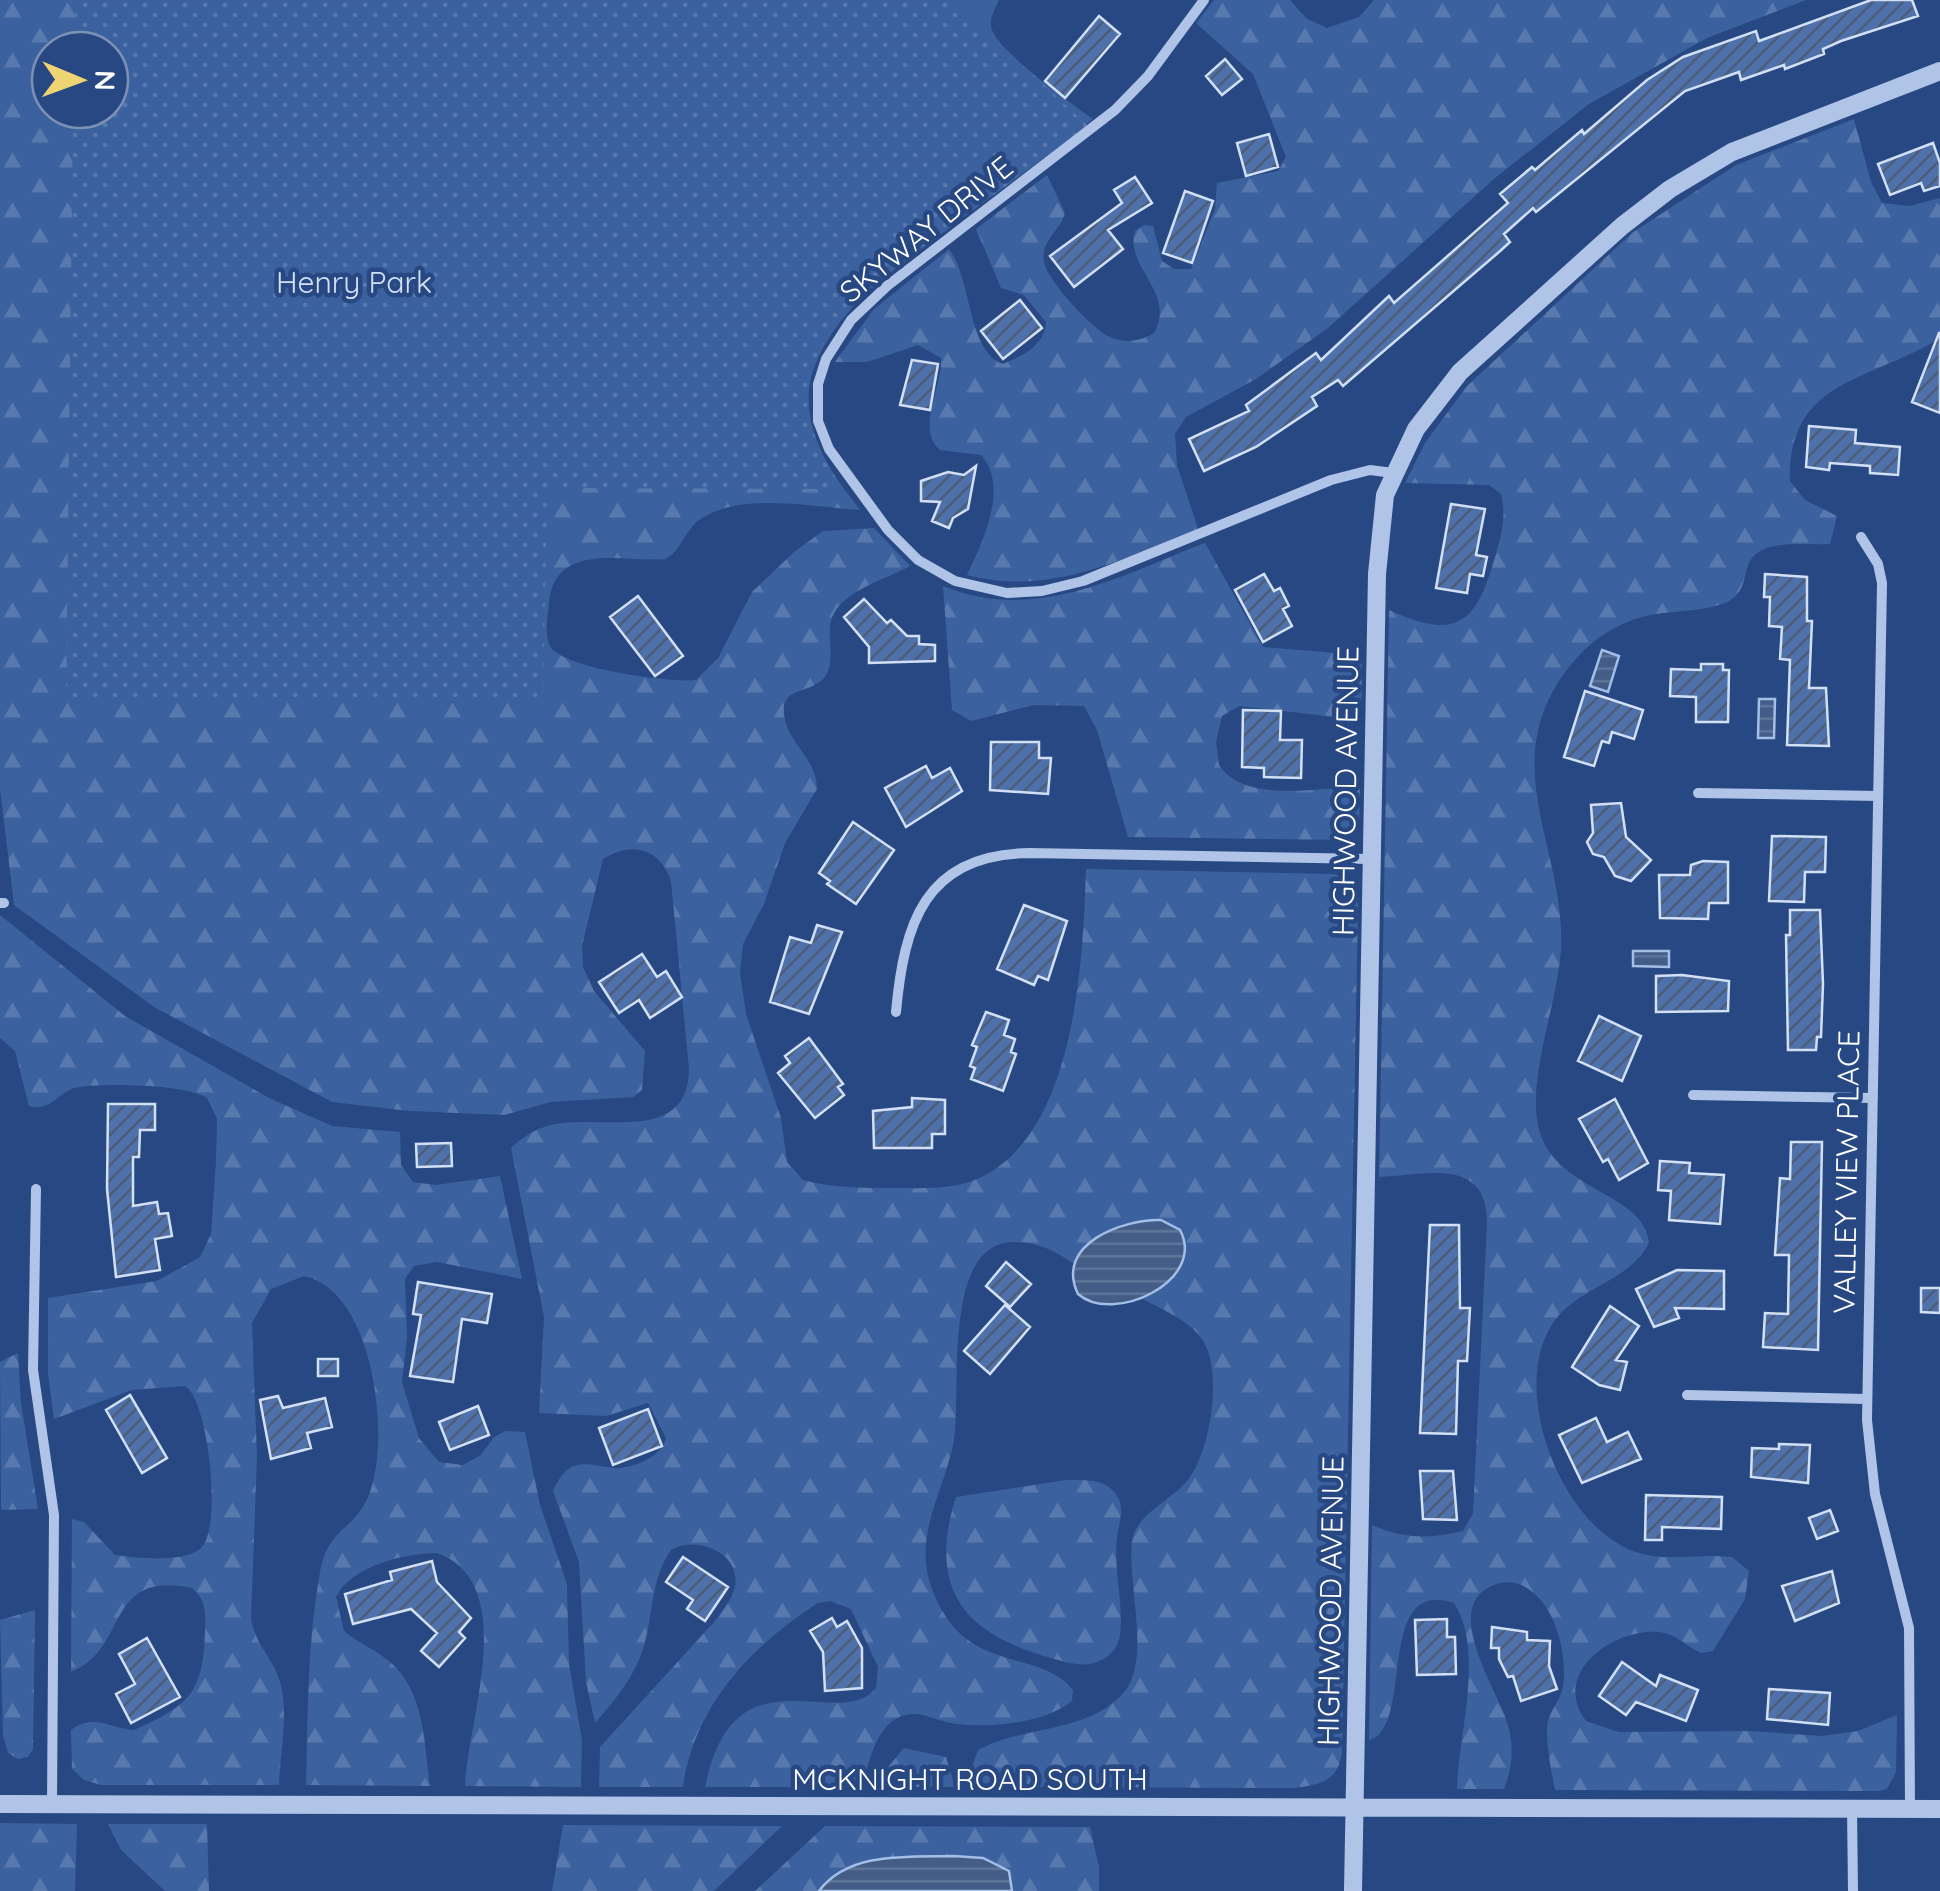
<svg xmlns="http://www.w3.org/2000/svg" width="1940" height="1891" viewBox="0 0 1940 1891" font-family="Quicksand,sans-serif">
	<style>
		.forest { fill: url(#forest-firs); fill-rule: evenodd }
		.park { fill: url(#park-dots) }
		.water { fill: url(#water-rules); stroke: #a3bee7; stroke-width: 2.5 }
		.building { fill: url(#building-hatch); stroke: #d2e0f5; stroke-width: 2.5 }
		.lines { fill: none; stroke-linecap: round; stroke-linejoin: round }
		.minor { stroke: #afc4e7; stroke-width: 10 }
		.tertiary { stroke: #afc4e7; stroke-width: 18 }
		.labels { text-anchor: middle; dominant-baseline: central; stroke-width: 9; stroke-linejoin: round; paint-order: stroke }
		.street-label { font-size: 30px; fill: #fff; stroke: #274882 }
		.park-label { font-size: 30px; fill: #d2e0f5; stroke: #274882 }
	</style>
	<defs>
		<pattern id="forest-firs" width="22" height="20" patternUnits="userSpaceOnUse" patternTransform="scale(2.5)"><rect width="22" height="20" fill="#3b619f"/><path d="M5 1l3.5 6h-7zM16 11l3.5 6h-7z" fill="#5879ad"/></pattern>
		<pattern id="park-dots" width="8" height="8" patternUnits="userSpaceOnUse" patternTransform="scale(2.5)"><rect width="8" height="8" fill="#3b619f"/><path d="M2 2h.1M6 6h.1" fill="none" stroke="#5879ad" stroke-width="1.8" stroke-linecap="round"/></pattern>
		<pattern id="water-rules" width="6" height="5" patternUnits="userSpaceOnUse" patternTransform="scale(2.5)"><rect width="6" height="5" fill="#445d87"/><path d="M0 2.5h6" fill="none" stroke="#607599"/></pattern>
		<pattern id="building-hatch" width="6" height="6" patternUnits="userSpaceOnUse" patternTransform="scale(2.5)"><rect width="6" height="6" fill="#4f71ab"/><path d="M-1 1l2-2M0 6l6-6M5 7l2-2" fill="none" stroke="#4d5d77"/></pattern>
	</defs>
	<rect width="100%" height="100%" fill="#274882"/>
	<path class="forest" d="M 0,0 L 999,0 C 995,9 988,20 992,30 C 1000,53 1072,104 1093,119 L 874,285 C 832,324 788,384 816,445 C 826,468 845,489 860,510 C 813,507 744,492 702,518 C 685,528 682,551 665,559 C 637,562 599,552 572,565 C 556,573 551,586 549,603 C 548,616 543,638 552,649 C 570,669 670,683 696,680 L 718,658 L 752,592 L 794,552 L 823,531 L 874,528 L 910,566 C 884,581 830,593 830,630 C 829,645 834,662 826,675 C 812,697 777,683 785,720 C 791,745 817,761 817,789 L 785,843 L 764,904 L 743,944 L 740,973 L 746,1014 L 781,1118 L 787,1162 L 803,1180 C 833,1188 864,1188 894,1188 C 921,1188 952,1190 977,1179 C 1076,1136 1083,961 1086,869 L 1335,874 L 1352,882 L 1358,905 L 1342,1753 C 1338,1782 1319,1785 1293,1788 L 977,1787 L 973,1764 L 978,1750 C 1023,1725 1089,1734 1125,1691 C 1151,1659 1127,1581 1132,1541 C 1136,1514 1172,1500 1188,1480 C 1211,1451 1225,1364 1199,1335 C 1184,1318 1161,1309 1141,1298 L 1173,1276 L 1182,1261 L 1161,1220 C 1129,1219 1088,1235 1075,1265 C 1057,1251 1036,1241 1012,1242 C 941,1245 962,1395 954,1440 C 944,1494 910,1538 934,1594 C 967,1676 1038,1647 1073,1690 L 1072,1701 C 1044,1724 986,1729 951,1723 C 938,1721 925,1713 912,1714 C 878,1716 869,1759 863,1787 L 705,1787 C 734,1644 838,1734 876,1688 L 878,1667 L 851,1609 L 830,1601 L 818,1603 C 751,1646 694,1706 683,1787 L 599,1787 L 600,1747 L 715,1621 C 723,1610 732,1600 735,1586 C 741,1552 695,1535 671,1550 C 651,1579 654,1609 645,1642 C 637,1674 616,1699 595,1723 L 586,1682 L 579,1562 L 553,1491 C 569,1456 582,1464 613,1468 C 631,1470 663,1456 666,1438 L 648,1403 L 606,1416 L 539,1413 L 544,1317 L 511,1148 C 523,1137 534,1129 551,1125 C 601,1113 688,1146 689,1069 L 671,881 C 660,849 633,840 603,859 L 582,946 L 583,967 L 594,991 L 645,1051 L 642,1090 L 633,1097 L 551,1102 L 504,1115 L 409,1111 L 332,1102 L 154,1007 L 14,905 L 0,789 ZM 50,50 L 110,50 L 110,110 L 50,110 Z
		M 1214,0 L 1290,0 L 1307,19 L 1327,28 L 1359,17 L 1374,0 L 1806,0 L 1707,38 L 1589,104 L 1495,178 L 1328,328 L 1256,379 L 1186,417 L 1175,434 L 1177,465 L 1198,529 C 1122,559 1050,597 967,575 C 982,543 1010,487 981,455 L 940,450 C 915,428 943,387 941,358 L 918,345 L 867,362 L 835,362 L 874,309 L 949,249 C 973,282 967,351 1003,364 C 1023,356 1045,345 1046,322 L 1024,295 L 1001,288 L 976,229 L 1047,175 L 1065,213 C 1060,231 1040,241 1044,262 C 1047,280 1093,330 1110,337 C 1125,344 1141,341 1154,333 C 1177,292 1124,268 1135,231 L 1144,225 L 1153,226 L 1162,261 L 1174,269 L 1191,269 L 1215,209 L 1217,183 L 1278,171 L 1286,157 L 1253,74 L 1196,23 Z
		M 1854,119 L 1871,182 L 1882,203 L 1910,206 L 1940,198 L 1940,338 C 1873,381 1787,378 1790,481 L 1805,500 L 1837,516 L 1830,544 C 1809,545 1782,541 1762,550 C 1735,563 1757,594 1719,605 C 1690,614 1659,609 1630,621 C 1598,633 1575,656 1557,684 C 1502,773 1566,856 1561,949 C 1558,1004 1523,1087 1541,1136 C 1562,1192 1645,1194 1649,1243 C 1630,1281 1581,1286 1555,1320 C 1507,1385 1559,1523 1633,1551 C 1664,1563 1700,1553 1732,1557 L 1749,1571 L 1745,1599 L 1713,1651 L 1701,1653 C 1685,1646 1676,1633 1658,1632 C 1614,1628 1550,1673 1586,1721 L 1619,1732 L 1750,1731 L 1821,1736 L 1858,1731 L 1897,1715 L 1896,1772 L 1887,1789 L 1878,1791 L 1555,1790 C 1551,1770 1547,1750 1547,1729 C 1547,1713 1560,1702 1563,1687 C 1568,1653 1554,1593 1515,1583 C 1506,1581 1494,1583 1486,1589 C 1444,1616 1502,1696 1509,1729 C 1514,1750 1512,1769 1504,1789 L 1457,1789 C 1458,1737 1485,1650 1454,1603 C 1373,1576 1416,1729 1369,1740 L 1372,1525 C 1404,1539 1430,1539 1463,1531 L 1473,1513 L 1487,1223 C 1487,1156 1427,1175 1379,1177 L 1389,610 C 1457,641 1476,624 1495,557 C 1501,537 1507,515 1501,494 L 1489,485 L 1405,483 L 1425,443 L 1467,386 L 1632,233 L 1736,165 Z
		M 1205,543 L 1263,647 L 1362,655 L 1361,720 L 1239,706 L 1222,716 L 1216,742 L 1219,765 C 1244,804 1320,788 1360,786 L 1359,824 L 1348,840 L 1128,837 L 1097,730 L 1084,706 L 1034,705 L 971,721 L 952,710 L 943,586 C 1035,624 1119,576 1205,543 Z
		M 0,915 L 125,1016 L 269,1098 L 332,1126 L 400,1132 L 401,1165 L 413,1182 L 436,1185 L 500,1176 L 522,1279 L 437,1262 L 414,1266 L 405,1279 L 407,1338 L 402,1382 L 419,1438 L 439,1462 L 463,1465 L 481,1455 L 494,1437 L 506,1431 L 525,1432 L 540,1505 L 567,1584 L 569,1664 L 582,1740 L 581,1787 L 465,1786 C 467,1721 521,1583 437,1553 C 405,1553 351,1566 336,1597 L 344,1631 C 358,1643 376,1650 390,1662 C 425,1692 424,1743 430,1786 L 306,1785 C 308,1714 307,1643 320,1572 C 328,1528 354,1530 368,1497 C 392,1442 375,1291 304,1276 L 271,1289 L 252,1323 L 257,1457 L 251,1618 C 255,1645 273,1658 280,1682 C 289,1712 280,1754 279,1785 L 101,1785 L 84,1780 L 72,1769 L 71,1730 C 94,1713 109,1728 134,1730 C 190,1705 203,1693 205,1631 C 206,1614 206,1599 192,1588 C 103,1570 130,1649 71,1672 L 72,1519 L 84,1522 L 115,1555 C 137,1558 181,1563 200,1549 C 223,1532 209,1400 185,1386 L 132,1390 L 54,1419 L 48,1374 L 48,1298 L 157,1281 L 200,1257 L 211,1234 L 216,1161 L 217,1119 L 207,1098 C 186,1084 105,1083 79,1087 C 58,1090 53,1112 29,1106 L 15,1051 L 0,1038 Z
		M 18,1353 L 21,1403 L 38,1509 L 1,1510 L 0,1362 Z
		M 1066,1480 C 1083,1480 1104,1478 1115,1493 C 1126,1507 1119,1521 1117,1537 C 1113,1570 1124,1604 1120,1636 C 1118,1644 1115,1650 1109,1655 C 1091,1670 1071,1664 1051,1658 C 963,1634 927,1588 956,1497 Z
		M 35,1610 L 33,1749 L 28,1757 L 18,1759 L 8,1753 L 3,1735 L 0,1620 Z
		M 904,1748 L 946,1757 L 955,1787 L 884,1787 L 889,1766 Z
		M 0,1823 L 77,1824 L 75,1891 L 0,1891 Z
		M 108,1824 L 207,1824 L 209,1891 L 165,1891 L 121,1850 Z
		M 563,1825 L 782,1826 L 714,1891 L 552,1891 Z
		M 825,1826 L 1090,1827 L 1099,1867 L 1099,1891 L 755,1891 Z"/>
	<path class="park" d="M 75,0 L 953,0 L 1087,125 C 1040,162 992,196 945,231 C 851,301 755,367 844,489 L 547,488 L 543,702 L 66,700 L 73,110 L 110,110 L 110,50 L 74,50 Z"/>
	<path class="water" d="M 1602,650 L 1619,656 L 1608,692 L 1590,686 Z
		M 1759,699 L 1775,699 L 1774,738 L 1758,738 Z
		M 1633,951 L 1669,951 L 1669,967 L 1633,966 Z
		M 1161,1220 L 1180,1230 C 1207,1281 1113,1325 1078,1294 C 1054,1244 1123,1219 1161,1220 Z
		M 954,1856 L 983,1858 L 1009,1871 L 1012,1891 L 819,1891 C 849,1851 909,1857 954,1856 Z"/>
	<path class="building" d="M 1871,0 L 1912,0 L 1918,16 L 1841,41 L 1823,49 L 1824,54 L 1785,69 L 1784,65 L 1741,80 L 1739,72 L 1685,91 L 1536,212 L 1533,208 L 1504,234 L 1510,242 L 1499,252 L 1343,386 L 1338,380 L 1312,397 L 1317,406 L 1256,447 L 1204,471 L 1189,439 L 1249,411 L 1246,405 L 1316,353 L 1321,360 L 1389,296 L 1394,303 L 1508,203 L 1500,194 L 1532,167 L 1535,170 L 1582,130 L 1584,134 L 1647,80 L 1683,57 L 1756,31 L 1759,41 Z
		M 1099,16 L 1120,34 L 1065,98 L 1045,81 Z
		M 1225,59 L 1242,79 L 1222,95 L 1206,76 Z
		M 1269,134 L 1278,167 L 1246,176 L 1237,143 Z
		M 1933,143 L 1940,163 L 1940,186 L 1924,191 L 1921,183 L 1890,195 L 1878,164 Z
		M 1135,177 L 1152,203 L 1108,230 L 1123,249 L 1074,287 L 1050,256 L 1122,203 L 1114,190 Z
		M 1185,191 L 1213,201 L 1192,263 L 1163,253 Z
		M 1020,300 L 1042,328 L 1003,359 L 981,331 Z
		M 1939,333 L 1940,333 L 1940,413 L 1912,402 Z
		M 912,360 L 938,364 L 930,410 L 900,405 Z
		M 1809,426 L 1856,430 L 1855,443 L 1900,447 L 1898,475 L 1870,473 L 1870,466 L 1830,463 L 1829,470 L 1806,467 Z
		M 976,466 L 968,509 L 953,518 L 949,528 L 932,521 L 940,502 L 921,501 L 921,481 L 948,472 L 964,475 Z
		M 1451,504 L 1485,509 L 1476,555 L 1487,557 L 1483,576 L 1470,574 L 1467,593 L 1436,588 Z
		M 1264,574 L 1274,591 L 1280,588 L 1289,606 L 1283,609 L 1292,626 L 1263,642 L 1235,590 Z
		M 1765,574 L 1807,577 L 1807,621 L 1812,621 L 1809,688 L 1826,688 L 1829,746 L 1787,745 L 1790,660 L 1780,659 L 1782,627 L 1769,626 L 1770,597 L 1764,597 Z
		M 638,596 L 683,656 L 655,676 L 610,617 Z
		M 864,599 L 887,623 L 891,620 L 907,636 L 919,636 L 919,644 L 935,645 L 935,661 L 869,663 L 869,647 L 844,617 Z
		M 1701,664 L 1723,664 L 1723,670 L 1729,670 L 1728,722 L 1696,722 L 1696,697 L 1670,696 L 1671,669 L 1701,670 Z
		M 1585,691 L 1643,710 L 1634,739 L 1612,732 L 1609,743 L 1602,741 L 1594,766 L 1564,757 Z
		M 1243,710 L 1281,711 L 1280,740 L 1302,740 L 1301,778 L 1264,777 L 1264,768 L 1242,767 Z
		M 991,742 L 1039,742 L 1039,758 L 1051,758 L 1048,794 L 990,790 Z
		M 926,766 L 932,778 L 950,768 L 962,791 L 906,827 L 885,788 Z
		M 1621,803 L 1626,837 L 1651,860 L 1631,881 L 1615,876 L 1604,857 L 1593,854 L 1587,842 L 1593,833 L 1591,805 Z
		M 853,822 L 894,850 L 856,904 L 827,884 L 830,881 L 819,873 Z
		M 1772,836 L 1826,837 L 1825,872 L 1805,872 L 1804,902 L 1769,901 Z
		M 1703,861 L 1728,862 L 1728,903 L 1709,903 L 1708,919 L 1660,918 L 1659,875 L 1690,875 L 1691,865 Z
		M 1024,905 L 1067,921 L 1048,980 L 1038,976 L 1034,985 L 997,969 Z
		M 1790,910 L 1820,910 L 1823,984 L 1821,1037 L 1817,1037 L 1816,1050 L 1788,1050 L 1786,935 L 1790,935 Z
		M 817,925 L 842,932 L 809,1014 L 770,1002 L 790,937 L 811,943 Z
		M 642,954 L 657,977 L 666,971 L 682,997 L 650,1018 L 639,1000 L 619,1013 L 599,982 Z
		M 1682,975 L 1729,981 L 1728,1011 L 1656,1012 L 1656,976 Z
		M 986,1012 L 1009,1020 L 1004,1035 L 1015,1039 L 1011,1052 L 1016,1054 L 1003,1091 L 971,1079 L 975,1068 L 970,1066 L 977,1047 L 972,1045 Z
		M 1599,1016 L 1641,1036 L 1622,1081 L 1578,1061 Z
		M 809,1038 L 843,1084 L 838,1087 L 844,1095 L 815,1118 L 778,1073 L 790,1063 L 785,1056 Z
		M 912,1098 L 945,1100 L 945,1134 L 932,1134 L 932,1148 L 874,1148 L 873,1111 L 912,1107 Z
		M 1615,1099 L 1648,1163 L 1619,1180 L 1608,1159 L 1603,1162 L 1579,1119 Z
		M 108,1104 L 155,1104 L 155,1130 L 140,1130 L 139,1157 L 133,1157 L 133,1206 L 157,1202 L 159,1214 L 168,1213 L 172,1236 L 155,1239 L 160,1270 L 116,1277 L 107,1189 Z
		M 1791,1142 L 1822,1142 L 1818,1350 L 1763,1347 L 1765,1313 L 1788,1314 L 1789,1255 L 1775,1255 L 1780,1178 L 1790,1179 Z
		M 451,1143 L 452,1166 L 417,1167 L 416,1144 Z
		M 1660,1161 L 1690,1163 L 1689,1173 L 1724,1175 L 1720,1224 L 1669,1220 L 1671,1191 L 1658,1190 Z
		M 1430,1225 L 1459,1225 L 1460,1308 L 1470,1308 L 1467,1361 L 1458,1361 L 1456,1434 L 1420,1433 Z
		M 1006,1262 L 1031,1284 L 1010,1307 L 986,1286 Z
		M 1677,1270 L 1724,1271 L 1724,1309 L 1675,1308 L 1679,1318 L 1654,1327 L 1636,1289 Z
		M 418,1282 L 492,1294 L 487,1323 L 462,1319 L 453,1382 L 410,1376 L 421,1315 L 413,1314 Z
		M 1921,1288 L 1940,1288 L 1940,1313 L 1921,1312 Z
		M 1005,1305 L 1030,1327 L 990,1374 L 964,1351 Z
		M 1610,1306 L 1639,1326 L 1616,1360 L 1627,1362 L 1620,1390 L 1599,1385 L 1572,1367 Z
		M 318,1359 L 338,1359 L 338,1376 L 318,1376 Z
		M 130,1395 L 167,1458 L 142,1473 L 106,1410 Z
		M 278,1396 L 283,1408 L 325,1398 L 332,1427 L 307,1433 L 311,1448 L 271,1459 L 260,1400 Z
		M 478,1406 L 489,1435 L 450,1450 L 439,1422 Z
		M 648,1409 L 662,1446 L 613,1465 L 599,1428 Z
		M 1596,1418 L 1607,1442 L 1628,1432 L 1641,1459 L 1582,1483 L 1559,1435 Z
		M 1779,1444 L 1810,1445 L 1808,1483 L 1751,1477 L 1752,1448 L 1779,1449 Z
		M 1420,1471 L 1453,1471 L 1457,1520 L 1423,1519 Z
		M 1646,1495 L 1722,1497 L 1721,1529 L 1662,1527 L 1662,1540 L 1645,1540 Z
		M 1830,1510 L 1838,1531 L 1817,1539 L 1809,1518 Z
		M 683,1557 L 728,1587 L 705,1621 L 687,1609 L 693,1600 L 666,1582 Z
		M 432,1561 L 437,1582 L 471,1618 L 459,1632 L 465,1638 L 439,1667 L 421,1651 L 437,1633 L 411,1609 L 353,1624 L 345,1594 L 392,1580 L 390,1572 Z
		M 1832,1571 L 1839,1603 L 1795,1621 L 1782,1586 Z
		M 832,1618 L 837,1627 L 847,1621 L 862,1648 L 862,1688 L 825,1691 L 823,1652 L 810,1631 Z
		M 1447,1619 L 1447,1637 L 1455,1637 L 1456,1674 L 1417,1675 L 1415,1620 Z
		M 1492,1627 L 1527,1632 L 1527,1640 L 1550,1641 L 1549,1666 L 1557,1689 L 1521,1701 L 1513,1676 L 1508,1677 L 1499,1659 L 1499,1648 L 1491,1648 Z
		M 147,1638 L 180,1697 L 131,1723 L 116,1694 L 135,1684 L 119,1654 Z
		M 1622,1662 L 1656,1686 L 1660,1675 L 1698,1690 L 1686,1721 L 1636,1702 L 1626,1715 L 1599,1696 Z
		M 1769,1689 L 1830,1693 L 1828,1725 L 1767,1719 Z"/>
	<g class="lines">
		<path class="minor" d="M 1204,0 L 1148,76 L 1115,110 L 887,286 L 851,320 L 826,359 L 818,384 L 818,421 L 829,449 L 888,530 L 918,560 L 955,581 L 1007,593 L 1042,591 L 1083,581 L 1331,480 L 1370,470 L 1393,473
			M 1861,537 L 1878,564 L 1882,583 L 1867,1420 L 1875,1494 L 1909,1628 L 1910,1809
			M 1698,793 L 1878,796
			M 0,903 L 4,903
			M 896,1012 C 904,925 924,854 1029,853 L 1371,859
			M 1693,1095 L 1873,1098
			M 36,1189 L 33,1370 L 54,1515 L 52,1804
			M 1687,1395 L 1867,1399
			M 1852,1808 L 1853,1891"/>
		<path class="tertiary" d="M 0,1804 L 1940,1809
			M 1353,1891 L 1377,574 L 1385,495 L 1416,429 L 1460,372 L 1622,226 L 1670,189 L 1732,152 L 1940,71"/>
	</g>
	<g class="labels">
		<g class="street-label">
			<text transform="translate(926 229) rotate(-39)">SKYWAY DRIVE</text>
			<text transform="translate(1345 791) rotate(-89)">HIGHWOOD AVENUE</text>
			<text transform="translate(1846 1172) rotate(-89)">VALLEY VIEW PLACE</text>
			<text transform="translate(1330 1601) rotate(-89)">HIGHWOOD AVENUE</text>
			<text x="970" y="1779">MCKNIGHT ROAD SOUTH</text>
		</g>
		<g class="park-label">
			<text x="354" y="282">Henry Park</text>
		</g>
	</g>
	<g transform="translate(80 80) rotate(91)"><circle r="48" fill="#274882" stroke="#7d91b4" stroke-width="2.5"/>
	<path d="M0-8L18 38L0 25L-18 38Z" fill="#efd474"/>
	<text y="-15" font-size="28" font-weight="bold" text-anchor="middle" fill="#ffffff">N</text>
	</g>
</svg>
